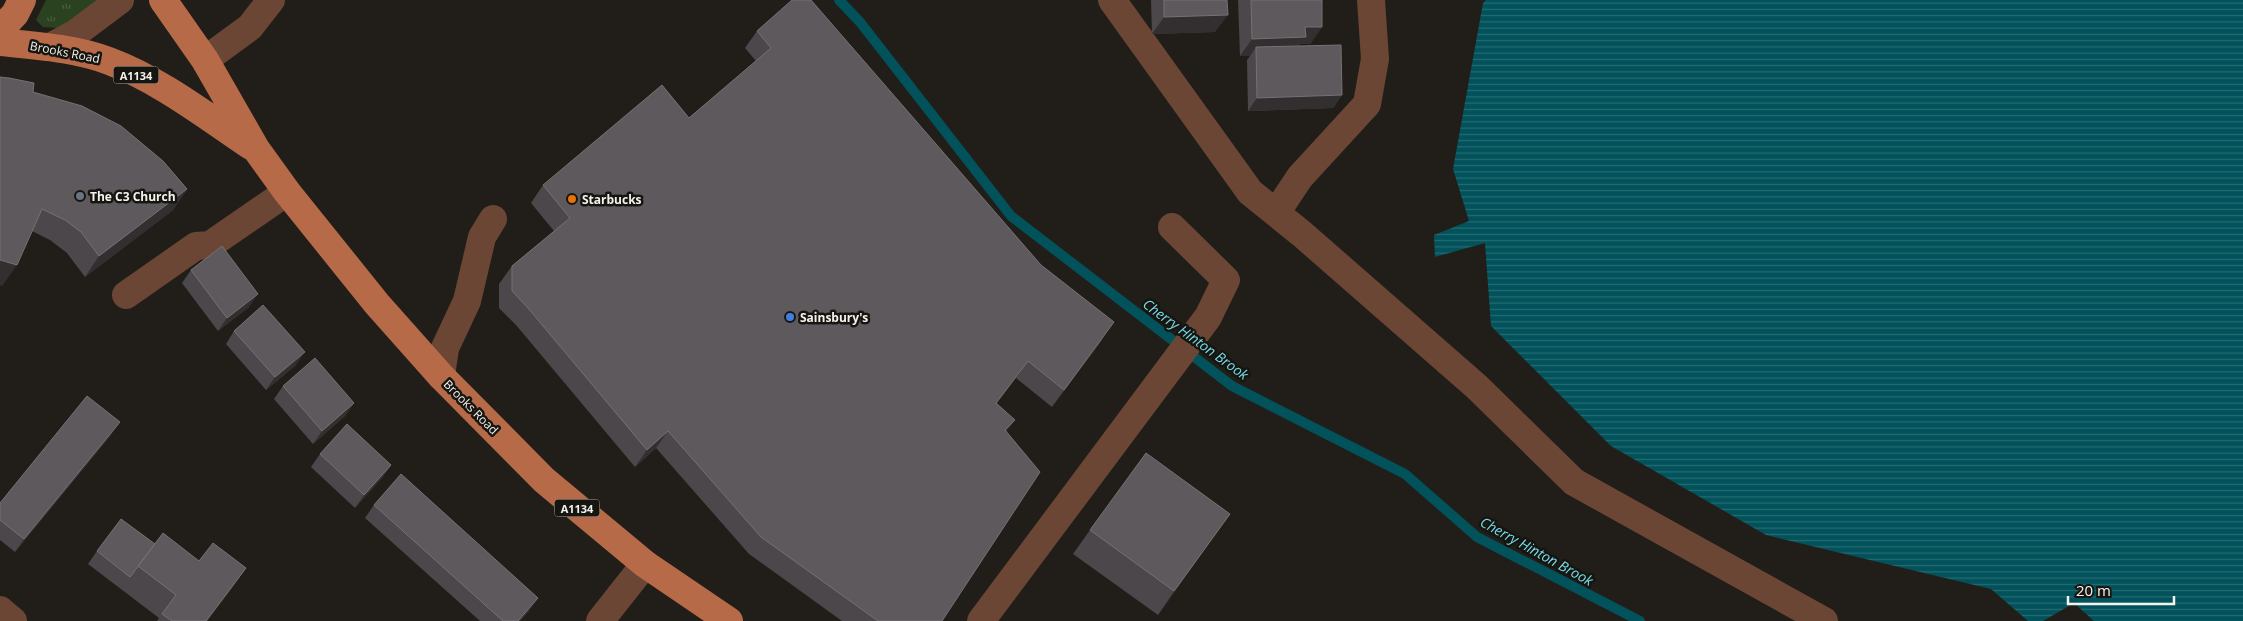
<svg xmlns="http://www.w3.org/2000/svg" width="2243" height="621" viewBox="0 0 2243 621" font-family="'Open Sans',sans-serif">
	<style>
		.grass { fill: url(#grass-tufts) }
		.water { fill: url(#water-rules) }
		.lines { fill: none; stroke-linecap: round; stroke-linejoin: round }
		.stream { stroke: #01525b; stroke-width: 10 }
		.minor { stroke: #6b4635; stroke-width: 28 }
		.major { stroke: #b76a48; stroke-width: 28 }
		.wall { fill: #4c474b }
		.shaded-wall { fill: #332f30 }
		.building { fill: #5e595d; stroke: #757174 }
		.worship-dot { fill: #6b7280; stroke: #171510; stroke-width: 2 }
		.food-dot { fill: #e8710a; stroke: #171510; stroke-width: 2 }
		.shop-dot { fill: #3f7fe0; stroke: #171510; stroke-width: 2 }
		.labels { text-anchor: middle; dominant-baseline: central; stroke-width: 5; stroke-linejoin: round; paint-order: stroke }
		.shield { fill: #171510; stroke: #b2b0ac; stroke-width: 1 }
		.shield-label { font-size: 11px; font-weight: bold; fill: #f4f2ef }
		.street-label { font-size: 12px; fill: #f4f2ef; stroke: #171510 }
		.poi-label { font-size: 12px; font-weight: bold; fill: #f4f2ef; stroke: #171510; text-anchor: start }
		.water-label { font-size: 14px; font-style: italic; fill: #76deec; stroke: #171510 }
	</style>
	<defs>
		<pattern id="grass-tufts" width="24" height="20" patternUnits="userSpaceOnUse" patternTransform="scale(1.25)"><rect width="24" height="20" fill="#2a4220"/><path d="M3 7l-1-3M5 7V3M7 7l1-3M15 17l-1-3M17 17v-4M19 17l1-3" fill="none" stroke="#4a5e41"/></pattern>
		<pattern id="water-rules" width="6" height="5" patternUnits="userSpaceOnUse" patternTransform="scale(1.25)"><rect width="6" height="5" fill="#01525b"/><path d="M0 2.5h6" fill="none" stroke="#276b73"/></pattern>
	</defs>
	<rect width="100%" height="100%" fill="#211e19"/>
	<path class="grass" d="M 46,0 L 98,0 L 85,12 L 59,28 L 43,27 L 36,20 Z"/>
	<path class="water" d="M 1486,0 L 2243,0 L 2243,621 L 2094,621 L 2074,603 L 2043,621 L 2028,621 L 1991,589 L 1766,535 L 1611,446 L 1491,326 L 1485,243 L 1435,257 L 1434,235 L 1469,221 L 1453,169 L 1483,3 Z"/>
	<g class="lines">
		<path class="stream" d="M 839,0 L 860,22 L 1011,216 L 1232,386 L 1405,474 L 1477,537 L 1640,621"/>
		<path class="minor" d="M 1112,0 L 1250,192 L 1302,234 L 1477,387 L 1574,482 L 1824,621
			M 50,47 L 76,33 L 120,0
			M 205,60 L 250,27 L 271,0
			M 1276,213 L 1300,177 L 1367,104 L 1375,59 L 1371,0
			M 126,295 L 196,246 L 210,245 L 287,192
			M 441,376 L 445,348 L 467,301 L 482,237 L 493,219
			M 0,610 L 13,621
			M 600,621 L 645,564
			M 981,621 L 1208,317 L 1226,280 L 1172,227"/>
		<path class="major" d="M 163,0 L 205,60 L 256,149 L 287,192 L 377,304 L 441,376 L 544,480 L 645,564 L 729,621
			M 0,30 L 15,14 L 22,0
			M 0,42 C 36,46 75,48 109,61 C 160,80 206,116 251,146"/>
	</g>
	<path class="wall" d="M 1151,0 L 1227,0 L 1215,32 L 1152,34 Z
		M 1238,0 L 1322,0 L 1322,27 L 1310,44 L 1300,44 L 1299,46 L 1342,95 L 1333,108 L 1248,111 L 1247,60 L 1250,56 L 1240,56 Z
		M 757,31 L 1102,340 L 1052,407 L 1016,378 L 997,403 L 1007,432 L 942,621 L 842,621 L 749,554 L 656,448 L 635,467 L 516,325 L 499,308 L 499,284 L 512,266 L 554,231 L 531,203 L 543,185 L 689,118 L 756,61 L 745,48 Z
		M 33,92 L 187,189 L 173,210 L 85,277 L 67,253 L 50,240 L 32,231 L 2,286 Z
		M 191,270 L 249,307 L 218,331 L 182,283 Z
		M 234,331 L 296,365 L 266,390 L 226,344 Z
		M 283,386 L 354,403 L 345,416 L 313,444 L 274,399 Z
		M 111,435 L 15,552 L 0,540 L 0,503 Z
		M 320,454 L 391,465 L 382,478 L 355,508 L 311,467 Z
		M 374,505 L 529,611 L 520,621 L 480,621 L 365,518 Z
		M 1230,514 L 1158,615 L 1073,554 L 1090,530 Z
		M 155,544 L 199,561 L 246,568 L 229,592 L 207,621 L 157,621 L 159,618 L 88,564 L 97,551 Z"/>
	<path class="shaded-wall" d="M 1228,15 L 1215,32 L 1152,34 L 1164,17 Z
		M 1305,27 L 1322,27 L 1310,44 L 1300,44 L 1293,54 L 1256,47 L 1250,56 L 1240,56 L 1252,39 Z
		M 1342,95 L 1333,108 L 1248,111 L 1257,98 Z
		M 187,189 L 173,210 L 85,277 L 99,256 Z
		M 0,260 L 17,265 L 2,286 L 0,285 Z
		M 258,294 L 249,307 L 218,331 L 227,318 Z
		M 1114,322 L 1102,340 L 1052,407 L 1064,390 Z
		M 305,352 L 296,365 L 266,390 L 275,377 Z
		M 1028,361 L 1016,378 L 984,420 L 996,403 Z
		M 354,403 L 345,416 L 313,444 L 322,431 Z
		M 1015,420 L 1003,437 L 1005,430 Z
		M 120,422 L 111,435 L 15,552 L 24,539 Z
		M 668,431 L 656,448 L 635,467 L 647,450 Z
		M 391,465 L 382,478 L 355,508 L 364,495 Z
		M 1230,514 L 1213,538 L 1158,615 L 1174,591 Z
		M 246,568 L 229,592 L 207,621 L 206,621 Z
		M 538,598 L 529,611 L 520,621 L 518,621 Z"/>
	<path class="building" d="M 792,0 L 811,0 L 1041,265 L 1114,322 L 1064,390 L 1028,361 L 996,403 L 1015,420 L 1005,430 L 1040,472 L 942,621 L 878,621 L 761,537 L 668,431 L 647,450 L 528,308 L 512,291 L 512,266 L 570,218 L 543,185 L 662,85 L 689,118 L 771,48 L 757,31 Z
		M 1164,0 L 1227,0 L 1228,15 L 1164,17 Z
		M 1251,0 L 1322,0 L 1322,27 L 1305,27 L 1306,37 L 1252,39 Z
		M 1341,45 L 1342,95 L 1257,98 L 1256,47 Z
		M 0,77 L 9,78 L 34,83 L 33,92 L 82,106 L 121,126 L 163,161 L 187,189 L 99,256 L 81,232 L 65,220 L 42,209 L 17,265 L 0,260 Z
		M 222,246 L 258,294 L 227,318 L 191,270 Z
		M 263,305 L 305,352 L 275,377 L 234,331 Z
		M 315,358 L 354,403 L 322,431 L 283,386 Z
		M 87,396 L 120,422 L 24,539 L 0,520 L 0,503 Z
		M 347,424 L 391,465 L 364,495 L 320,454 Z
		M 1146,453 L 1230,514 L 1174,591 L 1090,530 Z
		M 401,474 L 538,598 L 518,621 L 503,621 L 374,505 Z
		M 121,519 L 155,544 L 130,577 L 97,551 Z
		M 163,533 L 199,561 L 213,543 L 246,568 L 206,621 L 172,621 L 162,614 L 176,595 L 138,566 Z"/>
	<circle class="worship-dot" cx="80" cy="196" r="5"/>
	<circle class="food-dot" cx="572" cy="199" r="5"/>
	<circle class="shop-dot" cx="790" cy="317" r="5"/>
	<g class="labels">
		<g class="shield">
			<rect x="113.5" y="66.5" width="45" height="17" rx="4"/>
			<rect x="554.5" y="499.5" width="45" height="17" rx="4"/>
		</g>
		<g class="shield-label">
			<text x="136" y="75">A1134</text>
			<text x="577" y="508">A1134</text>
		</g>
		<g class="street-label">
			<text transform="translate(65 52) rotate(11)">Brooks Road</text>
			<text transform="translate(471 407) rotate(45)">Brooks Road</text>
		</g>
		<g class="poi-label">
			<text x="90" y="196">The C3 Church</text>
			<text x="582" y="199">Starbucks</text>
			<text x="800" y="317">Sainsbury's</text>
		</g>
		<g class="water-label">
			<text transform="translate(1196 339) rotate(36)">Cherry Hinton Brook</text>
			<text transform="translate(1537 551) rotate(29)">Cherry Hinton Brook</text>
		</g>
	</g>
	<path d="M2068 596v8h106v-8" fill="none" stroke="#f4f2ef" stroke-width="2.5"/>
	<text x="2076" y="596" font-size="15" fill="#f4f2ef" stroke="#171510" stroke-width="4" paint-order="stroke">20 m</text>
</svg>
